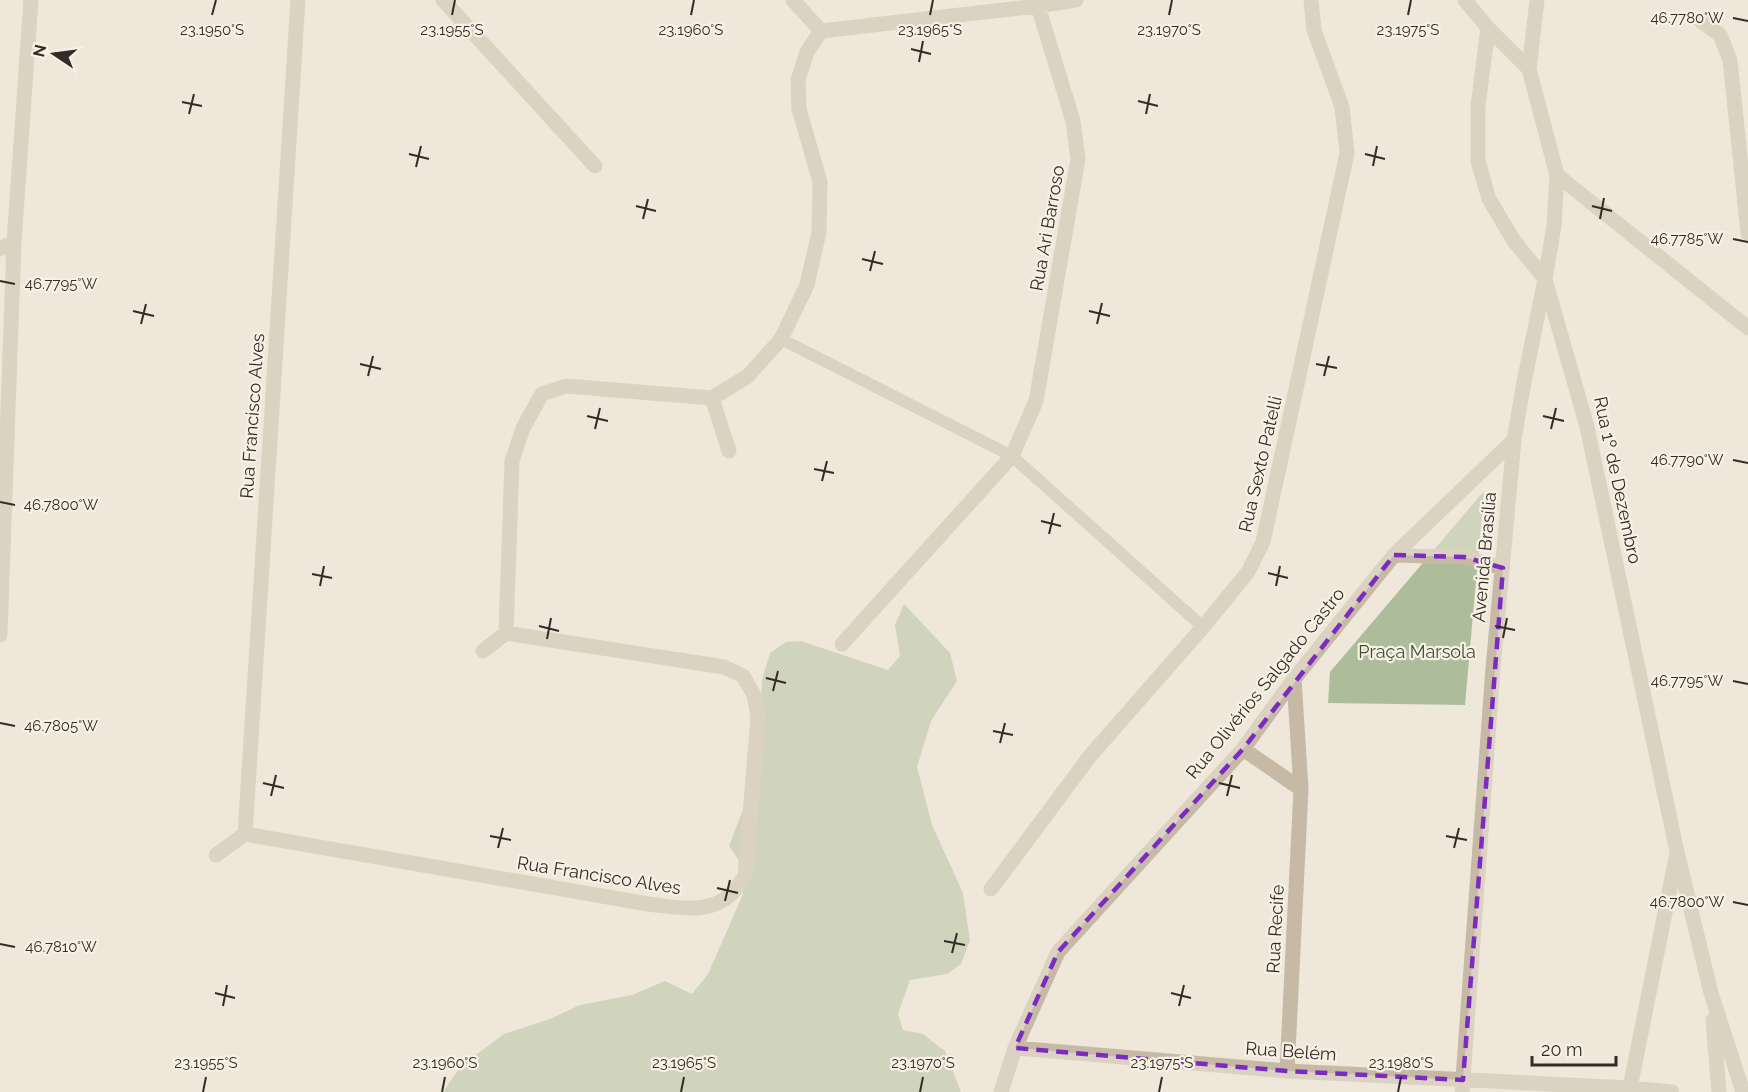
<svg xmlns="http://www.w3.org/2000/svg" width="1748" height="1092" viewBox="0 0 1748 1092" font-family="Raleway,sans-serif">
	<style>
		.green { fill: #adbd9b }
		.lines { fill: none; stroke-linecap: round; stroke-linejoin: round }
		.service { stroke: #c6b9a6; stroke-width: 12 }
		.minor { stroke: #c6b9a6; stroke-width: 15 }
		.marked { fill: none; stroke: #7b2cbf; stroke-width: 4.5; stroke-dasharray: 12 8; stroke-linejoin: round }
		.ticks { fill: none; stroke: #332c26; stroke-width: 2 }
		.labels { text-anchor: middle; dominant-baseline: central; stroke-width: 4.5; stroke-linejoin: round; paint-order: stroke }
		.street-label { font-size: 18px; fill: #332c26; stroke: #f7f1e5 }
		.park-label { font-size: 18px; fill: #3e4f2c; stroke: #f7f1e5 }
		.ticks-label { font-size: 15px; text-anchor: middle; fill: #332c26; stroke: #f7f1e5; stroke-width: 4.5; stroke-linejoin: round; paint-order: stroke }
	</style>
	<rect width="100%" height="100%" fill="#efe7d9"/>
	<path class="green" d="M 1484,491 L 1465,705 L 1328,703 L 1330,672 Z
		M 904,604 L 950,653 L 957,681 L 931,721 L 917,767 L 932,825 L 963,893 L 970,941 L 961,964 L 947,974 L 910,980 L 898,1014 L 903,1030 L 923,1034 L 945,1051 L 961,1092 L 443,1092 L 461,1066 L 504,1034 L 550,1019 L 580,1005 L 632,995 L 665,981 L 692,994 L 708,974 L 743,894 L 744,868 L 729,846 L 759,768 L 762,680 L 770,653 L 786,642 L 801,641 L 888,670 L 900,656 L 895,625 Z"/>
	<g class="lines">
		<path class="service" d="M 781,339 L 1012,456 L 1203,627"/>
		<path class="minor" d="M 443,0 L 595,166
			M 793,0 L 821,31
			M 1701,21 L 1720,35 L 1730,60 L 1748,233
			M 1488,28 L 1478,106 L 1478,161 L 1489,199 L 1514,241 L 1545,279 L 1587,427 L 1677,852 L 1711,993 L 1743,1092
			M 821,31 L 1038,6 L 1076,0
			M 1529,69 L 1537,0
			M 1557,175 L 1748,328
			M 0,249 L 14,242
			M 712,398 L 729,451
			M 1394,555 L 1464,557 L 1503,568
			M 506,633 L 512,461 L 523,428 L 542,394 L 566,386 L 712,398 L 748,376 L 781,339 L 807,285 L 819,232 L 820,182 L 799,109 L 798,80 L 807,52 L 821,31
			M 0,635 L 14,242 L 31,0
			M 842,644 L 1012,456 L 1036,401 L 1078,159 L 1073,121 L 1038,6
			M 1243,749 L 1301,789
			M 245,834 L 298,0
			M 216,855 L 245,834 L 648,904 C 675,907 708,915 730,895 C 736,890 740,882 745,876 L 758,716 L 754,695 L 743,676 L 724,667 L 506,633 L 483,651
			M 991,889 L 1090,756 L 1203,627 L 1248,572 L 1263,542 L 1347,153 L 1342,107 L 1314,30 L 1311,0
			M 1713,1020 L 1719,1092
			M 1015,1048 L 1287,1071 L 1630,1088 L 1672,1092
			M 1287,1071 L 1301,789 L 1294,679
			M 1630,1088 L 1676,858
			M 1001,1092 L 1015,1048 L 1058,952 L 1243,749 L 1294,679 L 1394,555 L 1514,440
			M 1462,1092 L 1493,668 L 1514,440 L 1524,382 L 1545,279 L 1554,226 L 1557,175 L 1529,69 L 1488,28 L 1465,0"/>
	</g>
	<path d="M0 0H1748V1092H0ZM 1394,555 L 1464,557 L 1503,568 L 1463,1080 L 1287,1071 L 1015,1048 L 1058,952 L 1243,749 Z" fill="#efe7d9" fill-opacity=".55" fill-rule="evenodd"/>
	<path class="marked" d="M 1394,555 L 1464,557 L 1503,568 L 1463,1080 L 1287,1071 L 1015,1048 L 1058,952 L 1243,749 Z"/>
	<path class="ticks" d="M 212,15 L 216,0M 452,15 L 455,0M 691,15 L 694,0M 930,15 L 933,0M 1169,15 L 1172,0M 1408,15 L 1411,0M 1733,18 L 1748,21M 911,49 L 931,54M 919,62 L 923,41M 1138,101 L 1158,106M 182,102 L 202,106M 189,114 L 194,94M 1146,114 L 1150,94M 409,154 L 429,159M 1365,154 L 1385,159M 1373,166 L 1377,146M 416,167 L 421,146M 636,206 L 656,211M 1592,206 L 1612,211M 643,219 L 648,199M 1600,219 L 1604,198M 1733,239 L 1748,242M 862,259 L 883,264M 870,271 L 875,251M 0,281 L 15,284M 133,311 L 154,316M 1089,311 L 1110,316M 141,324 L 146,304M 1097,324 L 1102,303M 360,364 L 381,369M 1316,364 L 1337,368M 368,376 L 373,356M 1324,376 L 1329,356M 587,416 L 608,421M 1543,416 L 1564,421M 595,429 L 600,408M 1551,429 L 1556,408M 1733,460 L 1748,463M 814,469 L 834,473M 822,481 L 827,461M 0,502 L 15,505M 1041,521 L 1061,526M 1049,534 L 1054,513M 1268,573 L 1288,578M 312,574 L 332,578M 320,586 L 324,566M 1276,586 L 1280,566M 539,626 L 559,631M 1495,626 L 1515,630M 1503,638 L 1507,618M 547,639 L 551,618M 766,678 L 786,683M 1733,681 L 1748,684M 773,691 L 778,671M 0,723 L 15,726M 993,731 L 1013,735M 1000,743 L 1005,723M 263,783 L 284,788M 1219,783 L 1240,788M 271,796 L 276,775M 1227,796 L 1232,775M 490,836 L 511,840M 1446,836 L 1467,840M 498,848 L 503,828M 1454,848 L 1459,828M 717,888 L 738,893M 725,901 L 730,880M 1733,902 L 1748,905M 944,941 L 965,945M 0,944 L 15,947M 952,953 L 957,933M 215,993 L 235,998M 1171,993 L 1191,998M 223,1006 L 227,985M 1179,1006 L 1184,985M 203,1092 L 206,1077M 442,1092 L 445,1077M 681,1092 L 684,1077M 920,1092 L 923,1077M 1159,1092 L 1162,1077M 1398,1092 L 1401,1077"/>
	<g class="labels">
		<g class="street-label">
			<text transform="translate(1047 228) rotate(-80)">Rua Ari Barroso</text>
			<text transform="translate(252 416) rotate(-86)">Rua Francisco Alves</text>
			<text transform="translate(1260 464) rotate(-77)">Rua Sexto Patelli</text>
			<text transform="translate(1618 480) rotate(78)">Rua 1º de Dezembro</text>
			<text transform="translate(1484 557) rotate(-85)">Avenida Brasília</text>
			<text transform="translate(1265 683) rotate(-51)">Rua Olivérios Salgado Castro</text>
			<text transform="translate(599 875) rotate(9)">Rua Francisco Alves</text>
			<text transform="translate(1275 929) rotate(-87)">Rua Recife</text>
			<text transform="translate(1291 1051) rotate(4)">Rua Belém</text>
		</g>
		<g class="park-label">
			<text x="1417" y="651">Praça Marsola</text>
		</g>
	</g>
	<g class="ticks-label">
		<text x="1687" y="23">46.7780°W</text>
		<text x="212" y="35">23.1950°S</text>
		<text x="452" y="35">23.1955°S</text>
		<text x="691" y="35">23.1960°S</text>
		<text x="930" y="35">23.1965°S</text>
		<text x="1169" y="35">23.1970°S</text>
		<text x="1408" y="35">23.1975°S</text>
		<text x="1687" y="244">46.7785°W</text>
		<text x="61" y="289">46.7795°W</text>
		<text x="1687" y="465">46.7790°W</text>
		<text x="61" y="510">46.7800°W</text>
		<text x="1687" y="686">46.7795°W</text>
		<text x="61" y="731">46.7805°W</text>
		<text x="1687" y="907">46.7800°W</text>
		<text x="61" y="952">46.7810°W</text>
		<text x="206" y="1068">23.1955°S</text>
		<text x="445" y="1068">23.1960°S</text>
		<text x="684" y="1068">23.1965°S</text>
		<text x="923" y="1068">23.1970°S</text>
		<text x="1162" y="1068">23.1975°S</text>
		<text x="1401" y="1068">23.1980°S</text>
	</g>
	<g transform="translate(54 54) rotate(283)" stroke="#f7f1e5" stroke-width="4.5" paint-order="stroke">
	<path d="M0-4.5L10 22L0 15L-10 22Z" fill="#332c26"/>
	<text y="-9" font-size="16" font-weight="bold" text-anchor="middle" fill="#332c26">N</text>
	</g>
	<path d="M1532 1056v9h84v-9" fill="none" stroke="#332c26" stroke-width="3"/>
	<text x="1541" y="1056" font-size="18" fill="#332c26" stroke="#f7f1e5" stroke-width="4.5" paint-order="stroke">20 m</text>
</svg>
